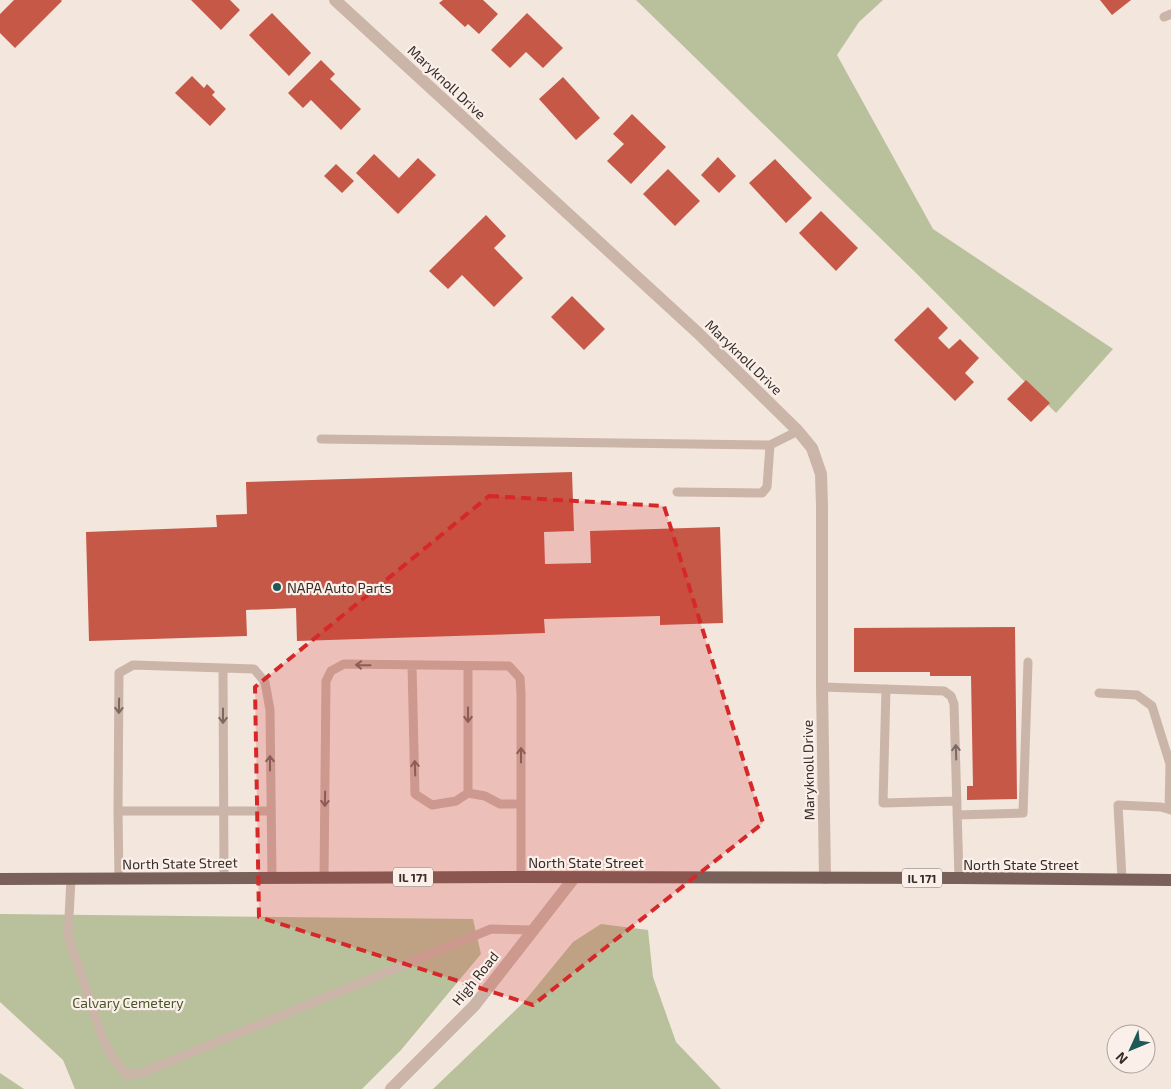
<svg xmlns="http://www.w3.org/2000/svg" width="1171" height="1089" viewBox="0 0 1171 1089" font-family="'Exo 2',sans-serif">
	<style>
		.green { fill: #b9c19c }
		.building { fill: #c65847 }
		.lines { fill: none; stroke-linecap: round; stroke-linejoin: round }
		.lane { stroke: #cbb4a8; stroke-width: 9 }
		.street { stroke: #cbb4a8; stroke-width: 12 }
		.primary { stroke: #79615a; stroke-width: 12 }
		.oneway { stroke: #7a6962 }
		.marked { fill: #d62828; fill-opacity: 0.2; stroke: #d62828; stroke-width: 4; stroke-dasharray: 10 6; stroke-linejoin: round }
		.poi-dot { fill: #1e5957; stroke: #faf0e9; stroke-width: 2 }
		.labels { text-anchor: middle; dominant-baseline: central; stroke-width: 4.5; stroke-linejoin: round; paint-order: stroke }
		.shield { fill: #faf0e9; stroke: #726762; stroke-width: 1 }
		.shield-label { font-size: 12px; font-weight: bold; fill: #372c28 }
		.street-label { font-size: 14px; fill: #372c28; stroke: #faf0e9 }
		.poi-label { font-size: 14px; fill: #372c28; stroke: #faf0e9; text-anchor: start }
		.park-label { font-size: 14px; fill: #4b562c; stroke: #faf0e9 }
	</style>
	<rect width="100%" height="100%" fill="#f2e6dd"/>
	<path class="green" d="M 636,0 L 883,0 L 859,22 L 837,55 L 933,229 L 1113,349 L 1056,413 L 913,270 Z
		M 0,914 L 473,919 L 481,954 L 401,1050 L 362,1089 L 75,1089 L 63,1060 L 0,1002 Z
		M 601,924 L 648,930 L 653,977 L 676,1042 L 721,1089 L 433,1089 L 523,1003 L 573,942 Z
		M 0,1073 L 24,1089 L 0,1089 Z"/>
	<path class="building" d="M 14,0 L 61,0 L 62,1 L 15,48 L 0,33 L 0,14 Z
		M 191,0 L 230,0 L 240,10 L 221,30 Z
		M 443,0 L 483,0 L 498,14 L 479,34 L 468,24 L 465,27 L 439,3 Z
		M 1100,0 L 1131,0 L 1112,15 Z
		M 272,13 L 311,53 L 289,76 L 249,35 Z
		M 527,13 L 563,48 L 543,68 L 526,52 L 510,68 L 491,50 Z
		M 321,60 L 335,74 L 330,79 L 361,109 L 341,130 L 311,100 L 303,108 L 288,93 Z
		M 192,76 L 204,88 L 207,84 L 215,92 L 212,95 L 226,109 L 210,126 L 175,93 Z
		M 563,77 L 600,118 L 576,140 L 539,99 Z
		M 632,114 L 666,147 L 631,184 L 607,161 L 624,144 L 613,134 Z
		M 374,154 L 399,178 L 418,158 L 436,175 L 398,214 L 356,173 Z
		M 718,157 L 736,176 L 719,193 L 701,175 Z
		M 775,159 L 812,198 L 786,223 L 749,183 Z
		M 336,164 L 354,181 L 342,193 L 324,176 Z
		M 668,169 L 700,201 L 675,226 L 643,194 Z
		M 821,211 L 858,248 L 836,271 L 799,233 Z
		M 486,215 L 506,236 L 494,248 L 523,278 L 494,307 L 462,275 L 448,289 L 429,271 Z
		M 572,296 L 605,329 L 584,350 L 551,317 Z
		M 928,307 L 948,328 L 938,338 L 949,349 L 960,339 L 979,358 L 965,373 L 974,382 L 955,401 L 894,340 Z
		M 1026,380 L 1050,403 L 1031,422 L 1007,399 Z
		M 572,472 L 574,531 L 544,532 L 545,564 L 591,563 L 590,531 L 720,527 L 723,623 L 660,625 L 660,616 L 544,619 L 545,633 L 297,641 L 296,608 L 246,610 L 247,636 L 89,641 L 86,532 L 217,527 L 216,515 L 247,514 L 246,482 Z
		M 1015,627 L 1017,799 L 967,800 L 967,786 L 973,786 L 971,676 L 930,676 L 930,672 L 854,672 L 854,628 Z"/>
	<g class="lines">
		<path class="lane" d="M 1164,17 L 1171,14
			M 321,439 L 770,445 L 798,431
			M 677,492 L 762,493 L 767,487 L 770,445
			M 412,665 L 415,794 L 432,805 L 456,801 L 468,793 L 468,666
			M 223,668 L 224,877
			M 822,687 L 944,691 L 951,696 L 954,704 L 959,878
			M 886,689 L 883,803 L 957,801
			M 1099,693 L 1137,695 L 1152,706 L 1170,764 L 1169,809
			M 468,793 L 485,796 L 500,804 L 521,804
			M 118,811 L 271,811
			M 957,815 L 1023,813 L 1028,662
			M 324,878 L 326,681 L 331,671 L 344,664 L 509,666 L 520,678 L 521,694 L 521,877
			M 71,879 L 68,936 L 103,1039 L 113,1058 L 127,1075 L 142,1073 L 491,929 L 533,930
			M 119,879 L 118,811 L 119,673 L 133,665 L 254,669 L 265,682 L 270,710 L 272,877
			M 1122,879 L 1118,805 L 1161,807 L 1171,810"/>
		<path class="street" d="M 335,0 L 698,333 L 798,431 L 812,448 L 821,474 L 822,506 L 822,687 L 825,878
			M 391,1089 L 474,1006 L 574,878"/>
		<path class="primary" d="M 0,879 L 521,877 L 959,878 L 1171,880"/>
	</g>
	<defs><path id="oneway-shaft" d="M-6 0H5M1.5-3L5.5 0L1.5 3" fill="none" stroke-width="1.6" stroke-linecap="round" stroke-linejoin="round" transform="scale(1.25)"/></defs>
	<g class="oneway">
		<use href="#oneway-shaft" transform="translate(363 665) rotate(-179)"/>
		<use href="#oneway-shaft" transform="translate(119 706) rotate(91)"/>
		<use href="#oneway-shaft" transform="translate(468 715) rotate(90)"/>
		<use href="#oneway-shaft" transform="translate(223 716) rotate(90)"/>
		<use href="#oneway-shaft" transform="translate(956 752) rotate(-92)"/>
		<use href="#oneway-shaft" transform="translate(521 755) rotate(-90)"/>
		<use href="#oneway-shaft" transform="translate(270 763) rotate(-90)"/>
		<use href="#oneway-shaft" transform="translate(415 768) rotate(-92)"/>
		<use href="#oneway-shaft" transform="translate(325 799) rotate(91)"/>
	</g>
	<path class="marked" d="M 489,496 L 664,506 L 763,823 L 533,1005 L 259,917 L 255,687 Z"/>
	<circle class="poi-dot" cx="277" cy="587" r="5"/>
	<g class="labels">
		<g class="shield">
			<rect x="393" y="867.5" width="40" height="19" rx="4"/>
			<rect x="902" y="868.5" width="40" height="19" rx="4"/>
		</g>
		<g class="shield-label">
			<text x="413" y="877">IL 171</text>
			<text x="922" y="878">IL 171</text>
		</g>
		<g class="street-label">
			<text transform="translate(447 82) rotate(43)">Maryknoll Drive</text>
			<text transform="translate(744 357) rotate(44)">Maryknoll Drive</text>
			<text transform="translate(808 770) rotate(-91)">Maryknoll Drive</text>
			<text x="586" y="862">North State Street</text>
			<text transform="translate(180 863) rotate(-1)">North State Street</text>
			<text x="1021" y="864">North State Street</text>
			<text transform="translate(475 978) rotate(-51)">High Road</text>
		</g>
		<g class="poi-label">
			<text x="287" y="587">NAPA Auto Parts</text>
		</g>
		<g class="park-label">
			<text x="128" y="1002">Calvary Cemetery</text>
		</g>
	</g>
	<g transform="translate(1131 1049) rotate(226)"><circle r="24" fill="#faf0e9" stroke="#aca29c"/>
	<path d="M0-4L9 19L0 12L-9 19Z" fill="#1e5957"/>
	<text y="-8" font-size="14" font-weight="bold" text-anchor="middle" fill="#372c28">N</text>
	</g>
</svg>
